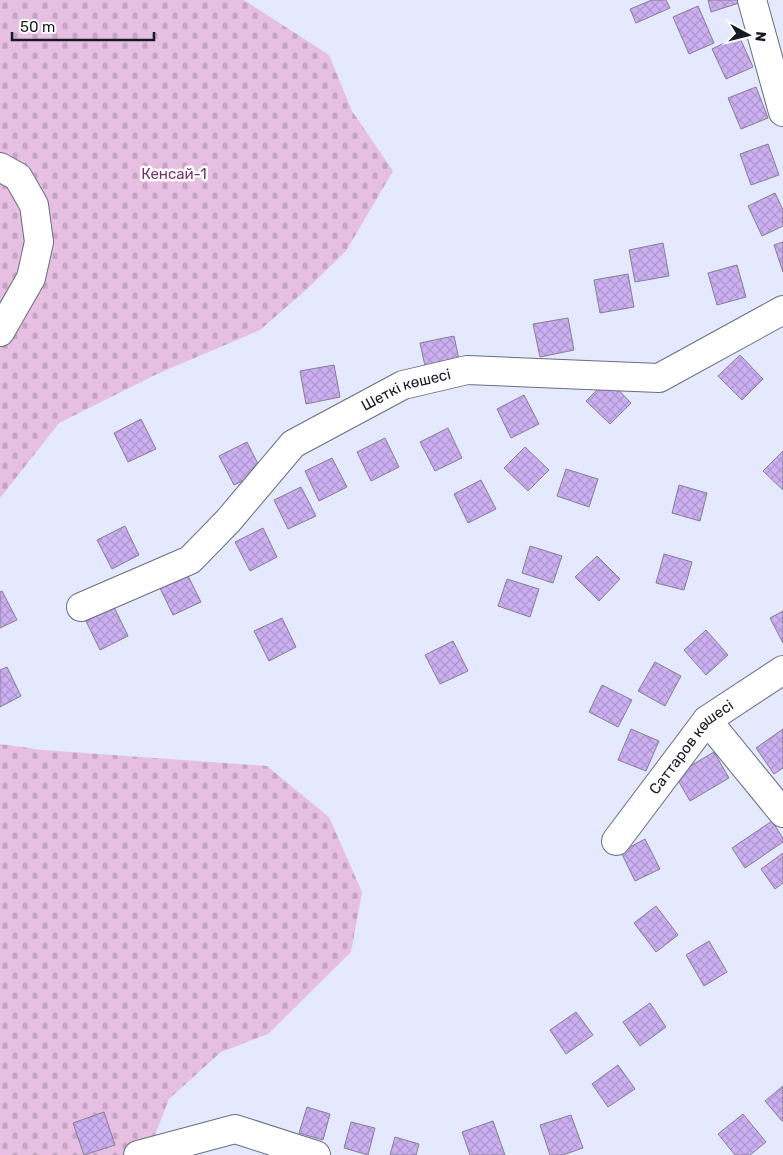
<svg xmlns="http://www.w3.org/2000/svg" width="783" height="1155" viewBox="0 0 783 1155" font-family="Rubik,sans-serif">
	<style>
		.cemetery { fill: url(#cemetery-stones) }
		.building { fill: url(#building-cross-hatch); stroke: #867f92 }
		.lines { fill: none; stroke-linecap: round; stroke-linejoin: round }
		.minor-casing { stroke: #6a6d80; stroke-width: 30 }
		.minor { stroke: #fff; stroke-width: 28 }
		.labels { text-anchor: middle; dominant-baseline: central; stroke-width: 5; stroke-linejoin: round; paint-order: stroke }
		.park-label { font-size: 15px; fill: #763372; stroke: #fff }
		.street-label { font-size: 15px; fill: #181921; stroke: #fff }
	</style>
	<defs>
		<pattern id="cemetery-stones" width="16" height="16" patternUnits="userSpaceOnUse" patternTransform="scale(1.25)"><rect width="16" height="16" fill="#e6bfe2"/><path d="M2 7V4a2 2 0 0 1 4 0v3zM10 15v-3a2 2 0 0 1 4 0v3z" fill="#c5a4c2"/></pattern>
		<pattern id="building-cross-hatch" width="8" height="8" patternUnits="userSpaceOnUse" patternTransform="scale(1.25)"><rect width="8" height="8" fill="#cbaff1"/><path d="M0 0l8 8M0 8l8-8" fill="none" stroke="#ae96ce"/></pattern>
	</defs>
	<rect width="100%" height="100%" fill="#e5e9fe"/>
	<path class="cemetery" d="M 0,0 L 244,0 L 329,55 L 352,111 L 393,171 L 346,251 L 306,290 L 260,330 L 157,374 L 59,423 L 0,498 Z
		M 0,744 L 42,750 L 267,766 L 329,817 L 362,892 L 351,952 L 268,1034 L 221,1052 L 169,1099 L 147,1155 L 0,1155 Z"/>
	<path class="building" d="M 652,0 L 666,0 L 670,8 L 636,23 L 630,9 Z
		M 708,0 L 738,0 L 739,3 L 711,12 Z
		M 698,6 L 714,43 L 689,54 L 673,17 Z
		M 739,36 L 753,67 L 726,79 L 712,49 Z
		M 756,87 L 768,118 L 741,129 L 728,98 Z
		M 768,144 L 779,175 L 751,185 L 740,154 Z
		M 775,193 L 783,210 L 783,226 L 762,236 L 748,206 Z
		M 783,242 L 783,272 L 774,245 Z
		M 663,243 L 669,276 L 635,282 L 629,250 Z
		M 737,265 L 746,297 L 717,305 L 708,273 Z
		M 628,274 L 634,307 L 600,313 L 594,280 Z
		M 568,318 L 574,350 L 540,357 L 533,324 Z
		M 454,336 L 461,369 L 427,375 L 420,343 Z
		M 740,355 L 763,379 L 742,400 L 718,376 Z
		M 334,365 L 340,397 L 306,404 L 300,371 Z
		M 608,379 L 631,403 L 610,424 L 586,401 Z
		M 524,395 L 539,424 L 511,438 L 497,409 Z
		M 141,419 L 156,449 L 128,462 L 114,433 Z
		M 448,428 L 462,458 L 435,471 L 420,442 Z
		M 385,438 L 399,467 L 371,481 L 357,452 Z
		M 247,442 L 262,472 L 234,485 L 219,456 Z
		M 525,447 L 549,470 L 528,491 L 504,468 Z
		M 783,451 L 783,490 L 763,471 Z
		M 332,458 L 347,487 L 319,501 L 305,471 Z
		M 566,469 L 598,479 L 589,507 L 557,496 Z
		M 481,480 L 496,509 L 468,523 L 454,494 Z
		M 679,485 L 707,493 L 700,521 L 672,513 Z
		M 301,487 L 316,516 L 288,529 L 274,500 Z
		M 125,526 L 139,555 L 112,569 L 97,540 Z
		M 263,528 L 277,557 L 250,571 L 235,542 Z
		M 530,546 L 562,556 L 553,583 L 522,573 Z
		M 664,554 L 692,562 L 684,590 L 656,583 Z
		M 597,556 L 620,579 L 599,601 L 575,577 Z
		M 186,572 L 201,602 L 173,615 L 159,586 Z
		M 507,579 L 539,589 L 530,617 L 498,606 Z
		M 2,591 L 17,620 L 0,628 L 0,592 Z
		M 114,607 L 128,636 L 100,650 L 86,621 Z
		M 783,611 L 783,643 L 770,618 Z
		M 282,618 L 296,647 L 269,661 L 254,631 Z
		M 706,630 L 728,655 L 706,675 L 684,650 Z
		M 453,641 L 468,671 L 440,684 L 425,655 Z
		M 655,662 L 681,676 L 665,706 L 638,691 Z
		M 7,667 L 21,696 L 0,707 L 0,670 Z
		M 602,685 L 632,700 L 618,727 L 589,712 Z
		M 631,729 L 659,741 L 646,771 L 618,760 Z
		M 783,729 L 783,768 L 774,774 L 756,748 Z
		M 714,752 L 729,778 L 690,801 L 675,775 Z
		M 772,821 L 783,838 L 783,842 L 745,868 L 732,848 Z
		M 645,839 L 660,869 L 635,881 L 621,852 Z
		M 783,853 L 783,883 L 775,889 L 761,869 Z
		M 656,906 L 678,935 L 656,952 L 634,923 Z
		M 709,941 L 727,972 L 704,986 L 686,955 Z
		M 650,1003 L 666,1027 L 640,1046 L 623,1022 Z
		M 576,1012 L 593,1035 L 566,1054 L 550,1030 Z
		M 618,1065 L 635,1089 L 608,1107 L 592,1084 Z
		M 783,1086 L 783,1121 L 782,1121 L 765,1101 Z
		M 307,1107 L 330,1114 L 323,1140 L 299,1133 Z
		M 104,1112 L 115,1145 L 84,1155 L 73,1123 Z
		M 743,1114 L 766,1142 L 750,1155 L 735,1155 L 718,1134 Z
		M 571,1115 L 583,1148 L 563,1155 L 550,1155 L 540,1125 Z
		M 493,1121 L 505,1155 L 470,1155 L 462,1132 Z
		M 351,1122 L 375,1128 L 368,1155 L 344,1148 Z
		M 395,1137 L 419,1144 L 416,1155 L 390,1155 Z"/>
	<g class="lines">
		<g class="minor-casing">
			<g id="minor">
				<path d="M 752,0 L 783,112"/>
				<path d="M 0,167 L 18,177 L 34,205 L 39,242 L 31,278 L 0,332"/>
				<path id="s1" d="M 81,607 L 190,560 L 228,521 L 293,444 L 403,385 L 467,370 L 659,378 L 783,310"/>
				<path d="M 707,720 L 783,813"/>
				<path id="s2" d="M 616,841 L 707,720 L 783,670"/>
				<path d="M 138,1155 L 235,1129 L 316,1155"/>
			</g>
		</g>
		<use href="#minor" class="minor"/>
	</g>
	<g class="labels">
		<g class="park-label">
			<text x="174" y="174">Кенсай-1</text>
		</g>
		<g class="street-label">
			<text stroke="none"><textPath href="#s1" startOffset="400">Шеткі көшесі</textPath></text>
			<text stroke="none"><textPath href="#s2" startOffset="121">Саттаров көшесі</textPath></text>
		</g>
	</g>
	<g transform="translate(748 35) rotate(97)" stroke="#ffffff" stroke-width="4" paint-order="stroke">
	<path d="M0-4L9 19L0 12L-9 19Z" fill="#181921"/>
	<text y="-8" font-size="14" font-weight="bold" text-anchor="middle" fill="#181921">N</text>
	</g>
	<path d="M12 32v8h142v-8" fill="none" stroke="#181921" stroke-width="2.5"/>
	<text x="20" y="32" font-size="15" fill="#181921" stroke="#ffffff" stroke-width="4" paint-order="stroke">50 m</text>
</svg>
